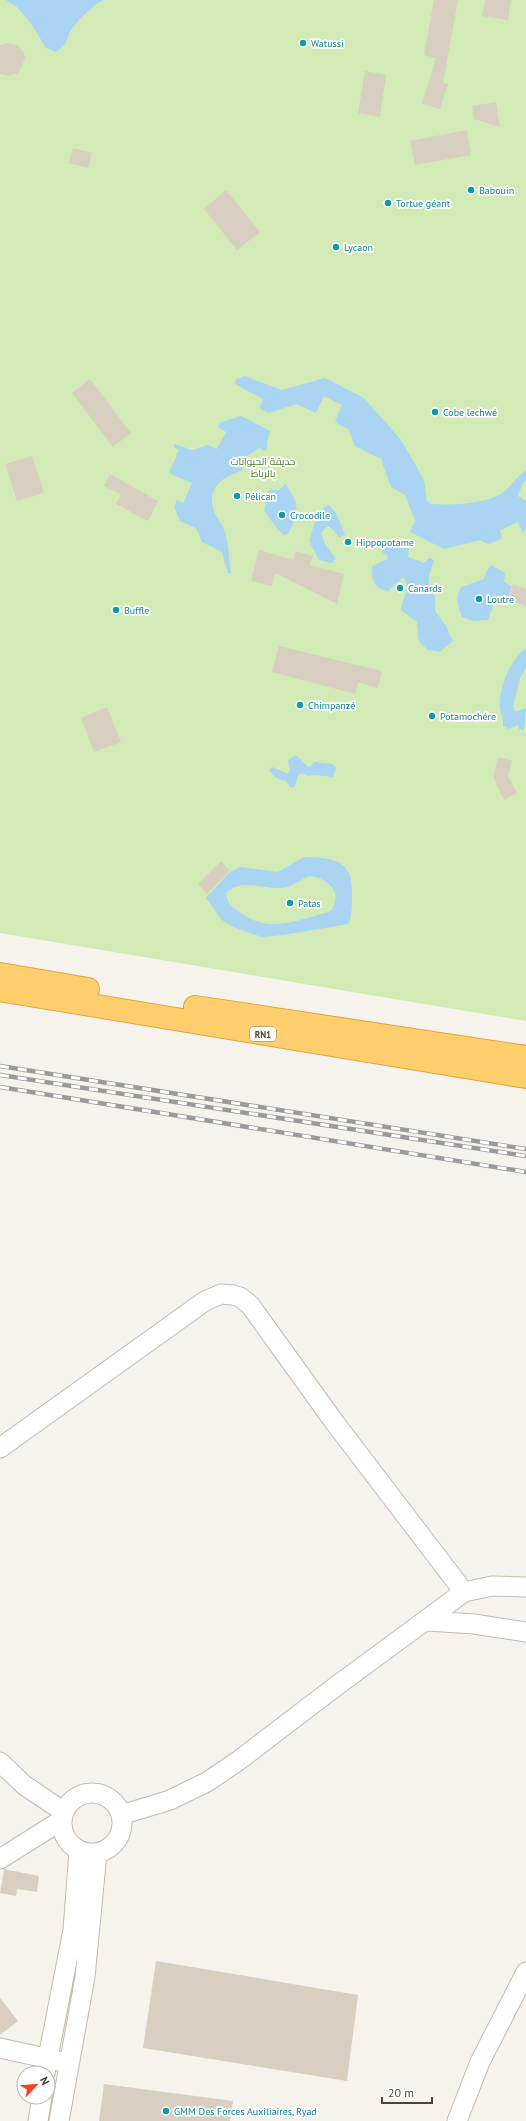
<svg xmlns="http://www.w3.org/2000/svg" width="526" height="2121" viewBox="0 0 526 2121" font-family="'PT Sans',Cairo,sans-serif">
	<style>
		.green { fill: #d2eab5 }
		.water { fill: #a9d4f2; fill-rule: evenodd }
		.building { fill: #d8cfc1 }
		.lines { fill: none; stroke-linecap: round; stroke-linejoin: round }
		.minor-casing { stroke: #c2bbae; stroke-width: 21 }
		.highway-casing { stroke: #e0a43c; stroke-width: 24 }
		.minor { stroke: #fff; stroke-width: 19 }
		.highway { stroke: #ffcf6e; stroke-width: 22 }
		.rail-casing { stroke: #9a9a9a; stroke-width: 4.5 }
		.rail { stroke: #fff; stroke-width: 3; stroke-dasharray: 9; stroke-linecap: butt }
		.culture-dot { fill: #0f9aa8; stroke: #fff; stroke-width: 1.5 }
		.labels { text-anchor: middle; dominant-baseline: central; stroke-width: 3.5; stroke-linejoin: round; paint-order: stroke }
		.shield { fill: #fff; stroke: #817c74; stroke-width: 1 }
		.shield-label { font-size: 9px; font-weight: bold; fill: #4b4439 }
		.culture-label { font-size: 10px; fill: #0d838f; stroke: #fff; text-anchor: start }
		.park-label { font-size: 10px; fill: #4a7f2a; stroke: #fff }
	</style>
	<rect width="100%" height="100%" fill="#f6f3ec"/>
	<path class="green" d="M 0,0 L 526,0 L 526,1021 L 0,933 Z"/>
	<path class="water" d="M 6,0 L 103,0 C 91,7 82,16 74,26 C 65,37 70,43 56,52 L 46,48 L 32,25 L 17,7 Z
		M 245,376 L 282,390 L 325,378 L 364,398 L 401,440 L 419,471 L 424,481 L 427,501 L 430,504 C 452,505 481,505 501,494 C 510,488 516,476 526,471 L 526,481 L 522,485 L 518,496 L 526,501 L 526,530 L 522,532 L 518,522 L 500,530 L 502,539 L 488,544 L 480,540 L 444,549 L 410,532 L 415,521 L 405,495 L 391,487 L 381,459 L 355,446 L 348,429 L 335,422 L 342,405 L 324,396 L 316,413 L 297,404 L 268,413 L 259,408 L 263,399 L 235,384 L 236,379 Z
		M 241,416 L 270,431 L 267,442 L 267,448 L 264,451 L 259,448 L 243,459 L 242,471 C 223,476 206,488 214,511 C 217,519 223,525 225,533 C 229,545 229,560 231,573 L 228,573 L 222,552 L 202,542 L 196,528 L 180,521 L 174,507 L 177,500 L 183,503 L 192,483 L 169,473 L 179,450 L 174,447 L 175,444 L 192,450 L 208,445 L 217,449 L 226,432 L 218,427 L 219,423 Z
		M 285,484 C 300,502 299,514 288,534 L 283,535 L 269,518 L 264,510 L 269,490 L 279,490 Z
		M 329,505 L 336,513 L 345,535 L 339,537 L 329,526 L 326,527 L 321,533 L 325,544 L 335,558 L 334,562 L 330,563 L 319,560 L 309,541 L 316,519 L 324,507 Z
		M 385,541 L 395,542 L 409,549 L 408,557 L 424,563 L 429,558 L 434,560 L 429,576 L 429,584 L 435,597 L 435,611 L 446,626 L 453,641 L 440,652 L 428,650 L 419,642 L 417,622 L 401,610 C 402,597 412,589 403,577 L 388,591 C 374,589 371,580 372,566 L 388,559 L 387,555 L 384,554 L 381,550 Z
		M 491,565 L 505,573 L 504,582 L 511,586 L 508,599 L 499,601 L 494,604 L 488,620 L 473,621 L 462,617 C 458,606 455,598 461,587 L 484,579 L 486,572 Z
		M 526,648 L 526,668 L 520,678 L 513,706 L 515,711 L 518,711 L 526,708 L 524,730 L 519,729 L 518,725 L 509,729 L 503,726 C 504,719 501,715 500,708 C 499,686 510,661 526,648 Z
		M 296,755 C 302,759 303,764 310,767 L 314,762 L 333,764 L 336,767 L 333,777 L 314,775 L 308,776 L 302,773 L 298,775 L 296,783 L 294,787 L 290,787 L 286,781 L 276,778 L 269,770 L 272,767 L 288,774 L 290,770 L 288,760 Z
		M 304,857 C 332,858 353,859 352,893 C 352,904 352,913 349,924 L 283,935 L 262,937 L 233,927 L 222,920 L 206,898 L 230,872 L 240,867 L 278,872 ZM 309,876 C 327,878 344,891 331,911 C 315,916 288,925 271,924 C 259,924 248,918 239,912 C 232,907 226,902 226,893 C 241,878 263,889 282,888 L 288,887 Z"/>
	<path class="building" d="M 434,0 L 458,0 L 443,83 L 448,84 L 440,109 L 422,104 L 436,58 L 424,55 Z
		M 485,0 L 511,0 L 508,20 L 482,16 Z
		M 6,43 L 17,45 L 24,53 L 25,59 L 18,73 L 9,76 L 0,74 L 0,45 Z
		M 365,71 L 386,75 L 380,117 L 358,113 Z
		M 496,102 L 500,127 L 474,119 L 472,106 Z
		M 467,130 L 471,155 L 415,165 L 410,141 Z
		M 73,148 L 92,153 L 88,168 L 69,163 Z
		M 226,190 L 260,232 L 237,250 L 204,209 Z
		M 90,379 L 131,433 L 113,447 L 72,393 Z
		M 32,456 L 44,493 L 17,501 L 5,464 Z
		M 110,474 L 158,501 L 148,521 L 116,504 L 121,494 L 104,486 Z
		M 259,550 L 293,560 L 295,551 L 313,556 L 310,565 L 344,574 L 337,604 L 275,573 L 272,586 L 251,581 Z
		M 513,585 L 526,589 L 526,606 L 508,601 Z
		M 279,646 L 382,671 L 378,688 L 358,682 L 355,694 L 272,672 Z
		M 107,707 L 121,742 L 94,752 L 81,718 Z
		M 498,757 L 512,761 L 508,776 L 517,793 L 504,800 L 493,777 Z
		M 221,861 L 230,871 L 207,894 L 198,884 Z
		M 4,1869 L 39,1876 L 37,1892 L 17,1889 L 16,1896 L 0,1893 Z
		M 156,1961 L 358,1995 L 347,2081 L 143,2048 Z
		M 0,1998 L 18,2021 L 0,2035 Z
		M 104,2084 L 233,2101 L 230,2121 L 99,2121 Z"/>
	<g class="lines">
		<g class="minor-casing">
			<path id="minor" d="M 0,1448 L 205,1301 L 221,1294 L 233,1295 L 240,1297 L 250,1305 L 335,1423 L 464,1592 L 492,1586 L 526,1587
				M 428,1621 L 474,1624 L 526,1632
				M 0,1762 L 24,1785 L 64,1812
				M62 1823a30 30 0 1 1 60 0a30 30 0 1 1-60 0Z
				M 121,1815 L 170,1800 L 207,1782 L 238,1761 L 335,1687 L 464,1592
				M 0,1859 L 62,1820
				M 0,2048 L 59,2061
				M 45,2073 L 73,1930 L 79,1851
				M 38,2121 L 42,2097
				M 59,2121 L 85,1977 L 97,1853
				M 457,2121 L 480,2062 L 526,1972"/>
		</g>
		<g class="highway-casing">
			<path id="highway" d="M 0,974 L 88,989
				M 0,990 L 526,1077
				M 195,1007 L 526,1057"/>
		</g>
		<use href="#minor" class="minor"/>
		<use href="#highway" class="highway"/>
		<g class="rail-casing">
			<path id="rail" d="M 0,1066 L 526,1149
				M 0,1075 L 526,1156
				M 0,1087 L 526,1172"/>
		</g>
		<use href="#rail" class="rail"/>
	</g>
	<g class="culture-dot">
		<circle cx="303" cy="43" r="4"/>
		<circle cx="471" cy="190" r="4"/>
		<circle cx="388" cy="203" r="4"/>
		<circle cx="336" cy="247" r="4"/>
		<circle cx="435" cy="412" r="4"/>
		<circle cx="237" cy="496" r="4"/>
		<circle cx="282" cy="515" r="4"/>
		<circle cx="348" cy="542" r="4"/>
		<circle cx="400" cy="588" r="4"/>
		<circle cx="479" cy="599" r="4"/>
		<circle cx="116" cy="610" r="4"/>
		<circle cx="300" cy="705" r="4"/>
		<circle cx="432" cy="716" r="4"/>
		<circle cx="290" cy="903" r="4"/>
		<circle cx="166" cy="2111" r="4"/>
	</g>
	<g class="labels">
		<rect class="shield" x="250" y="1027" width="26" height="14" rx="3"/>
		<g class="shield-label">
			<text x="263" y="1034">RN1</text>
		</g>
		<g class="culture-label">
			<text x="311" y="43">Watussi</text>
			<text x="479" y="190">Babouin</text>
			<text x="396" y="203">Tortue géant</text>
			<text x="344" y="247">Lycaon</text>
			<text x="443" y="412">Cobe lechwé</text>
			<text x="245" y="496">Pélican</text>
			<text x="290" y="515">Crocodile</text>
			<text x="356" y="542">Hippopotame</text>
			<text x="408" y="588">Canards</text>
			<text x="487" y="599">Loutre</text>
			<text x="124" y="610">Buffle</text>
			<text x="308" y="705">Chimpanzé</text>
			<text x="440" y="716">Potamochére</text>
			<text x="298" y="903">Patas</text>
			<text x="174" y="2111">GMM Des Forces Auxiliaires, Ryad</text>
		</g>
		<g class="park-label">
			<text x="263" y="461">حديقة الحيوانات<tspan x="263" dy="12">بالرباط</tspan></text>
		</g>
	</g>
	<g transform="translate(36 2085) rotate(64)"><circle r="19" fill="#ffffff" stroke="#b7b4b0"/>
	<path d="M0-3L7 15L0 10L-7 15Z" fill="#fc3f1d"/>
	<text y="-6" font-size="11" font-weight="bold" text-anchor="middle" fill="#4b4439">N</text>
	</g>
	<path d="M382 2097v6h50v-6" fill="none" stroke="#4b4439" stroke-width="2"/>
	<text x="388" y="2097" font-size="12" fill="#4b4439" stroke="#ffffff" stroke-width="3" paint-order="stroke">20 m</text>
</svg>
